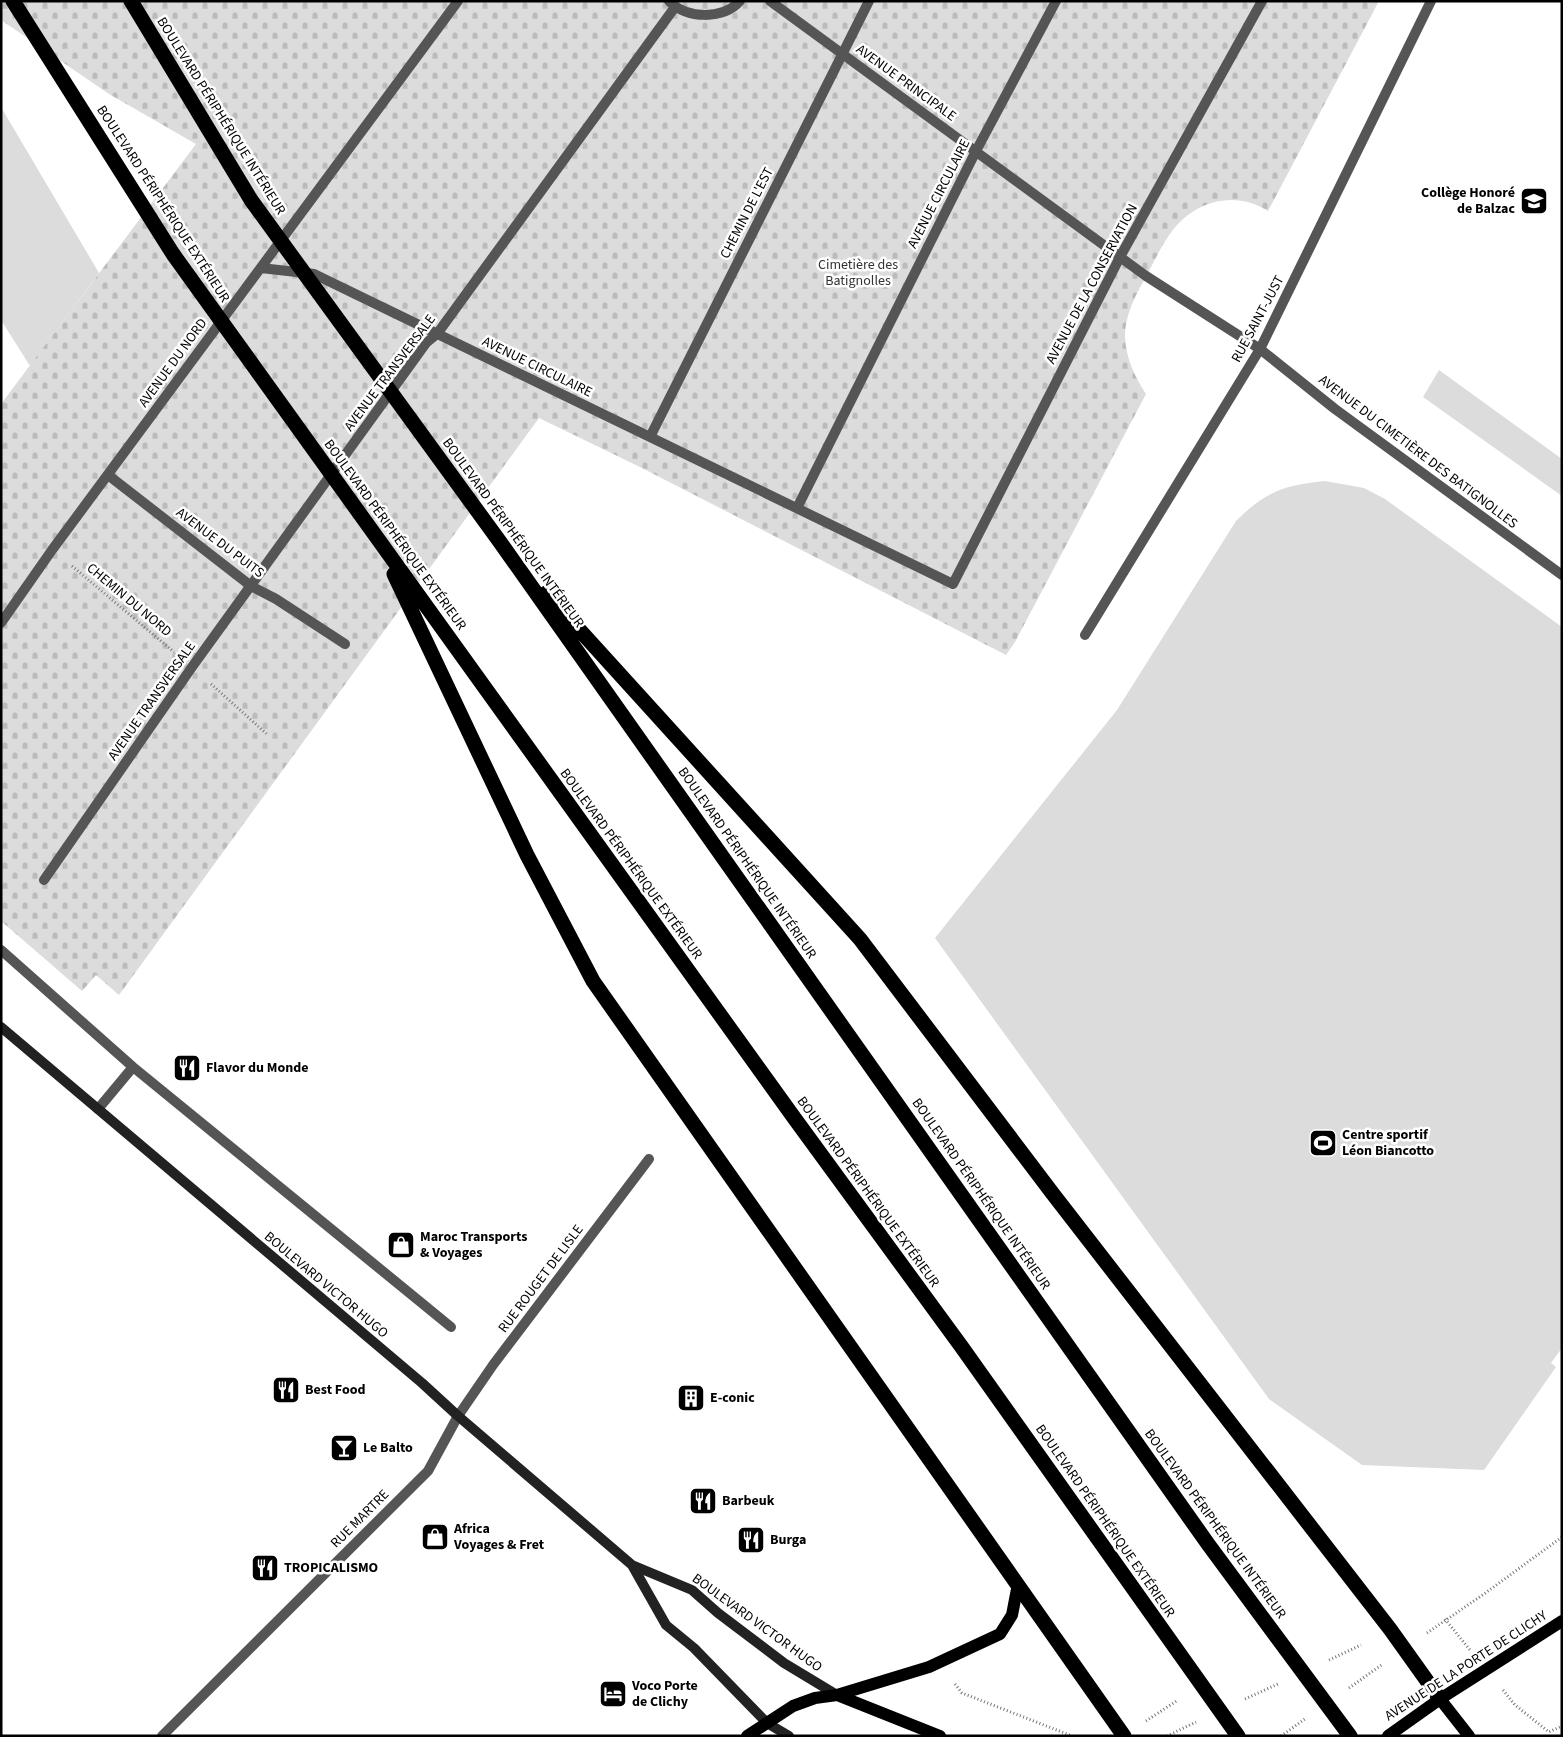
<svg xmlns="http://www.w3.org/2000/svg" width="1563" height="1737" viewBox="0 0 1563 1737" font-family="'Source Sans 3',sans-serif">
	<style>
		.green { fill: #dcdcdc }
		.cemetery { fill: url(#cemetery-stones) }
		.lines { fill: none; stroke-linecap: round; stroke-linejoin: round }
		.path { stroke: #777; stroke-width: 3; stroke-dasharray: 1 2.5; stroke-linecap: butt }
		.lane { stroke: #555; stroke-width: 10 }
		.street { stroke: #555; stroke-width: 10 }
		.secondary { stroke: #222; stroke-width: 10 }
		.primary { stroke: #000; stroke-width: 12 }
		.highway { stroke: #000; stroke-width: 15 }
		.labels { text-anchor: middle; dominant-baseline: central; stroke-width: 5; stroke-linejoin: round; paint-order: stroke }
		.street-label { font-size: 14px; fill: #000; stroke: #fff }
		.poi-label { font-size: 14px; font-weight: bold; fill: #000; stroke: #fff; text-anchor: start }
		.park-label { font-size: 14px; fill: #333; stroke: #fff }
	</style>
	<defs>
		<pattern id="cemetery-stones" width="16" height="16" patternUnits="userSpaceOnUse" patternTransform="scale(1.25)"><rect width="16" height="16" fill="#dcdcdc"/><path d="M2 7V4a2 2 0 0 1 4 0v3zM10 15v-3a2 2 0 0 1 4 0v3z" fill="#bbb"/></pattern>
	</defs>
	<rect width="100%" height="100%" fill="#fff"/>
	<path class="green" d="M 1,107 L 99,273 L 30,366 L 1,320 Z
		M 1439,370 L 1562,459 L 1562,496 L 1423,397 Z
		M 1325,481 L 1364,488 L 1385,499 L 1562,627 L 1562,1348 L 1551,1363 L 1556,1367 L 1484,1470 L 1362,1465 L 1269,1399 L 935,938 L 1117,710 L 1236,521 C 1265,492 1284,485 1325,481 Z"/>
	<path class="cemetery" d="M 1,1 L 1379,1 L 1268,211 C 1239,192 1202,198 1178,224 C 1165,238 1157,256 1148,273 C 1137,293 1125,313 1125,337 C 1126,359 1135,377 1146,394 L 1015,642 L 1006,655 L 640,467 L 539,418 L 119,995 L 96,975 L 82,991 L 1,921 L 1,404 L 196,144 L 109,94 L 1,20 Z"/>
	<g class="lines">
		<path class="path" d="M 72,566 L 174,652
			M 211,684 L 268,735
			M 1445,1619 L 1470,1650
			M 1427,1633 L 1484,1594 L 1562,1537
			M 1329,1660 L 1361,1645
			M 955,1684 L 962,1693 L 1072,1736
			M 1349,1688 L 1383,1664
			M 1503,1690 L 1515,1705 L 1549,1732 L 1562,1726
			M 1245,1699 L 1278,1684
			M 1146,1721 L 1178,1700
			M 1167,1736 L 1196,1722
			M 1281,1736 L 1305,1719"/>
		<path class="lane" d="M 669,1 C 686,19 723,20 740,1
			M 770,1 L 1146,276 L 1260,349
			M 261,268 L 314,274 L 953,584 L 1120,257 L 1262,1
			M 650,437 L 869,1
			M 108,475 L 251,586 L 276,599 L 345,644
			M 797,508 L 976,151 L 1056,1
			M 1,623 L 52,550 L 458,1
			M 44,880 L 192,667 L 426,343 L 437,334 L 675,7
			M 1,950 L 133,1067 L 451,1327
			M 98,1109 L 133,1067"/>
		<path class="street" d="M 1260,349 L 1335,409 L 1562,575
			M 1085,635 L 1260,349 L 1431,1
			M 162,1736 L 428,1471 L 458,1416 L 493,1365 L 649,1159"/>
		<path class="secondary" d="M 1,1027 L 422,1383 L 458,1416 L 632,1565 L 692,1590 L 718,1613 L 784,1663 L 837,1695
			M 632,1565 L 666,1625 L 694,1648 L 767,1723 L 789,1736"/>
		<path class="primary" d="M 837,1695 L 940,1736
			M 1440,1699 L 1469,1736
			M 747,1736 L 793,1706 L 815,1698 L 837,1695 L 929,1667 L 1000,1634 L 1012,1615 L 1018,1584
			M 1388,1736 L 1440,1699 L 1562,1621"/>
		<path class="highway" d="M 13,1 L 173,254 L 795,1119 L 961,1346 L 1238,1736
			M 131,1 L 251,200 L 500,542 L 1208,1544 L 1350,1736
			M 394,574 L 527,855 L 593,981 L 1124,1736
			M 546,593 L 860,939 L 1053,1194 L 1390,1629 L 1440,1699"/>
	</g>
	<defs>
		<g id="school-square" transform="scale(1.4375)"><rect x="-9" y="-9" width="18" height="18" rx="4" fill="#000" stroke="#fff"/><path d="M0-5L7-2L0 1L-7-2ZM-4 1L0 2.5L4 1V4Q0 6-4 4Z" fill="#fff"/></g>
		<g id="restaurant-square" transform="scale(1.4375)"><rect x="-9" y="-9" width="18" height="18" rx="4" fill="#000" stroke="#fff"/><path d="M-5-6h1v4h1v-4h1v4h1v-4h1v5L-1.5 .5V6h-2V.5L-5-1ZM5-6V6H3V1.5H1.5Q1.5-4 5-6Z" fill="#fff"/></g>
		<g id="stadium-square" transform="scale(1.4375)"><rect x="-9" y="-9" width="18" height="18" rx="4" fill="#000" stroke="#fff"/><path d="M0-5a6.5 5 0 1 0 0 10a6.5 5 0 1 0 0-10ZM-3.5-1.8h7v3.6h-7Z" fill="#fff"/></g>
		<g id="shop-square" transform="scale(1.4375)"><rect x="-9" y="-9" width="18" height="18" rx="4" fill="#000" stroke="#fff"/><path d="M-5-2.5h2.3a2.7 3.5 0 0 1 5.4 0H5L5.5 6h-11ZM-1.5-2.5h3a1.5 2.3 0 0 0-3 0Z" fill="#fff"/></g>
		<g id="building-square" transform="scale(1.4375)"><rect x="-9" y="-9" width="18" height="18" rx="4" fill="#000" stroke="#fff"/><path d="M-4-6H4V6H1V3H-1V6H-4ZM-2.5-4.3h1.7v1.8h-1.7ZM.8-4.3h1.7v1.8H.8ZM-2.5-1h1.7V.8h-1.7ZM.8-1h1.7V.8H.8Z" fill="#fff"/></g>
		<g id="bar-square" transform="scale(1.4375)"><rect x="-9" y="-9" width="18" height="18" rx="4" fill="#000" stroke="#fff"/><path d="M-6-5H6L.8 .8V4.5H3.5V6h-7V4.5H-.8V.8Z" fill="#fff"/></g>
		<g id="hotel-square" transform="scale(1.4375)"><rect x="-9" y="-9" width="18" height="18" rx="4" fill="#000" stroke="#fff"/><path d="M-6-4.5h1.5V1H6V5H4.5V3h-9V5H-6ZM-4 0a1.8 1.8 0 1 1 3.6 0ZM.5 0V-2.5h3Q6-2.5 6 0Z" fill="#fff"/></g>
	</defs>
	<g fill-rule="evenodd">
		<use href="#school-square" x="1534" y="201"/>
		<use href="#restaurant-square" x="187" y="1068"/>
		<use href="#stadium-square" x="1323" y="1143"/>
		<use href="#shop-square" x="401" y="1245"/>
		<use href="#restaurant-square" x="286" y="1390"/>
		<use href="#building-square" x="691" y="1398"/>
		<use href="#bar-square" x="344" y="1448"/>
		<use href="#restaurant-square" x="703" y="1501"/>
		<use href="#shop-square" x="435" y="1537"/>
		<use href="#restaurant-square" x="751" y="1540"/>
		<use href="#restaurant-square" x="265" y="1568"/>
		<use href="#hotel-square" x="613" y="1694"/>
	</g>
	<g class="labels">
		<g class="street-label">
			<text transform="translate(906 83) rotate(36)">AVENUE PRINCIPALE</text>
			<text transform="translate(221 116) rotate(58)">BOULEVARD PÉRIPHÉRIQUE INTÉRIEUR</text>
			<text transform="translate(939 194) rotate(-63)">AVENUE CIRCULAIRE</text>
			<text transform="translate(163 204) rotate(57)">BOULEVARD PÉRIPHÉRIQUE EXTÉRIEUR</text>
			<text transform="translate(747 213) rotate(-63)">CHEMIN DE L'EST</text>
			<text transform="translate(1092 284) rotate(-62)">AVENUE DE LA CONSERVATION</text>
			<text transform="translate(1258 319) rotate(-62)">RUE SAINT-JUST</text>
			<text transform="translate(173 363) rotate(-54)">AVENUE DU NORD</text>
			<text transform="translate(537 367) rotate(26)">AVENUE CIRCULAIRE</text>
			<text transform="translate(390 373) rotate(-53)">AVENUE TRANSVERSALE</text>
			<text transform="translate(1418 452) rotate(37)">AVENUE DU CIMETIÈRE DES BATIGNOLLES</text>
			<text transform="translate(513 533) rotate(54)">BOULEVARD PÉRIPHÉRIQUE INTÉRIEUR</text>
			<text transform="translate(395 535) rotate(54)">BOULEVARD PÉRIPHÉRIQUE EXTÉRIEUR</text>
			<text transform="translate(220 543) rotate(37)">AVENUE DU PUITS</text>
			<text transform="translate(129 600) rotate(40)">CHEMIN DU NORD</text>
			<text transform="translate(152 701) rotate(-55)">AVENUE TRANSVERSALE</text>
			<text transform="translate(747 863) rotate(55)">BOULEVARD PÉRIPHÉRIQUE INTÉRIEUR</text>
			<text transform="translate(631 864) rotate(54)">BOULEVARD PÉRIPHÉRIQUE EXTÉRIEUR</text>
			<text transform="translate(868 1192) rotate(54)">BOULEVARD PÉRIPHÉRIQUE EXTÉRIEUR</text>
			<text transform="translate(981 1194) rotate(55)">BOULEVARD PÉRIPHÉRIQUE INTÉRIEUR</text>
			<text transform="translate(541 1279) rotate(-53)">RUE ROUGET DE LISLE</text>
			<text transform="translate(326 1285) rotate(40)">BOULEVARD VICTOR HUGO</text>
			<text transform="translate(360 1519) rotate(-45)">RUE MARTRE</text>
			<text transform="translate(1105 1521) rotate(55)">BOULEVARD PÉRIPHÉRIQUE EXTÉRIEUR</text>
			<text transform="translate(1215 1524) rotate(54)">BOULEVARD PÉRIPHÉRIQUE INTÉRIEUR</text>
			<text transform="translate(757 1623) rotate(36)">BOULEVARD VICTOR HUGO</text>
			<text transform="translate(1466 1666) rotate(-33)">AVENUE DE LA PORTE DE CLICHY</text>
		</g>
		<g class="poi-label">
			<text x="1515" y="193" text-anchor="end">Collège Honoré<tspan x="1515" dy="16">de Balzac</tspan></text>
			<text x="206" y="1068">Flavor du Monde</text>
			<text x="1342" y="1135">Centre sportif<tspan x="1342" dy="16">Léon Biancotto</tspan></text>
			<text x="420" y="1237">Maroc Transports<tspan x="420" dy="16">&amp; Voyages</tspan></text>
			<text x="305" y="1390">Best Food</text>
			<text x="710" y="1398">E-conic</text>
			<text x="363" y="1448">Le Balto</text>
			<text x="722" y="1501">Barbeuk</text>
			<text x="454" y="1529">Africa<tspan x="454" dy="16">Voyages &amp; Fret</tspan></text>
			<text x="770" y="1540">Burga</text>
			<text x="284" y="1568">TROPICALISMO</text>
			<text x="632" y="1686">Voco Porte<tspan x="632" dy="16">de Clichy</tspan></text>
		</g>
		<g class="park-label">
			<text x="858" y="265">Cimetière des<tspan x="858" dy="16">Batignolles</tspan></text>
		</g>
	</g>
	<rect width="1563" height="1737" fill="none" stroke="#000000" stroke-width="5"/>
</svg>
